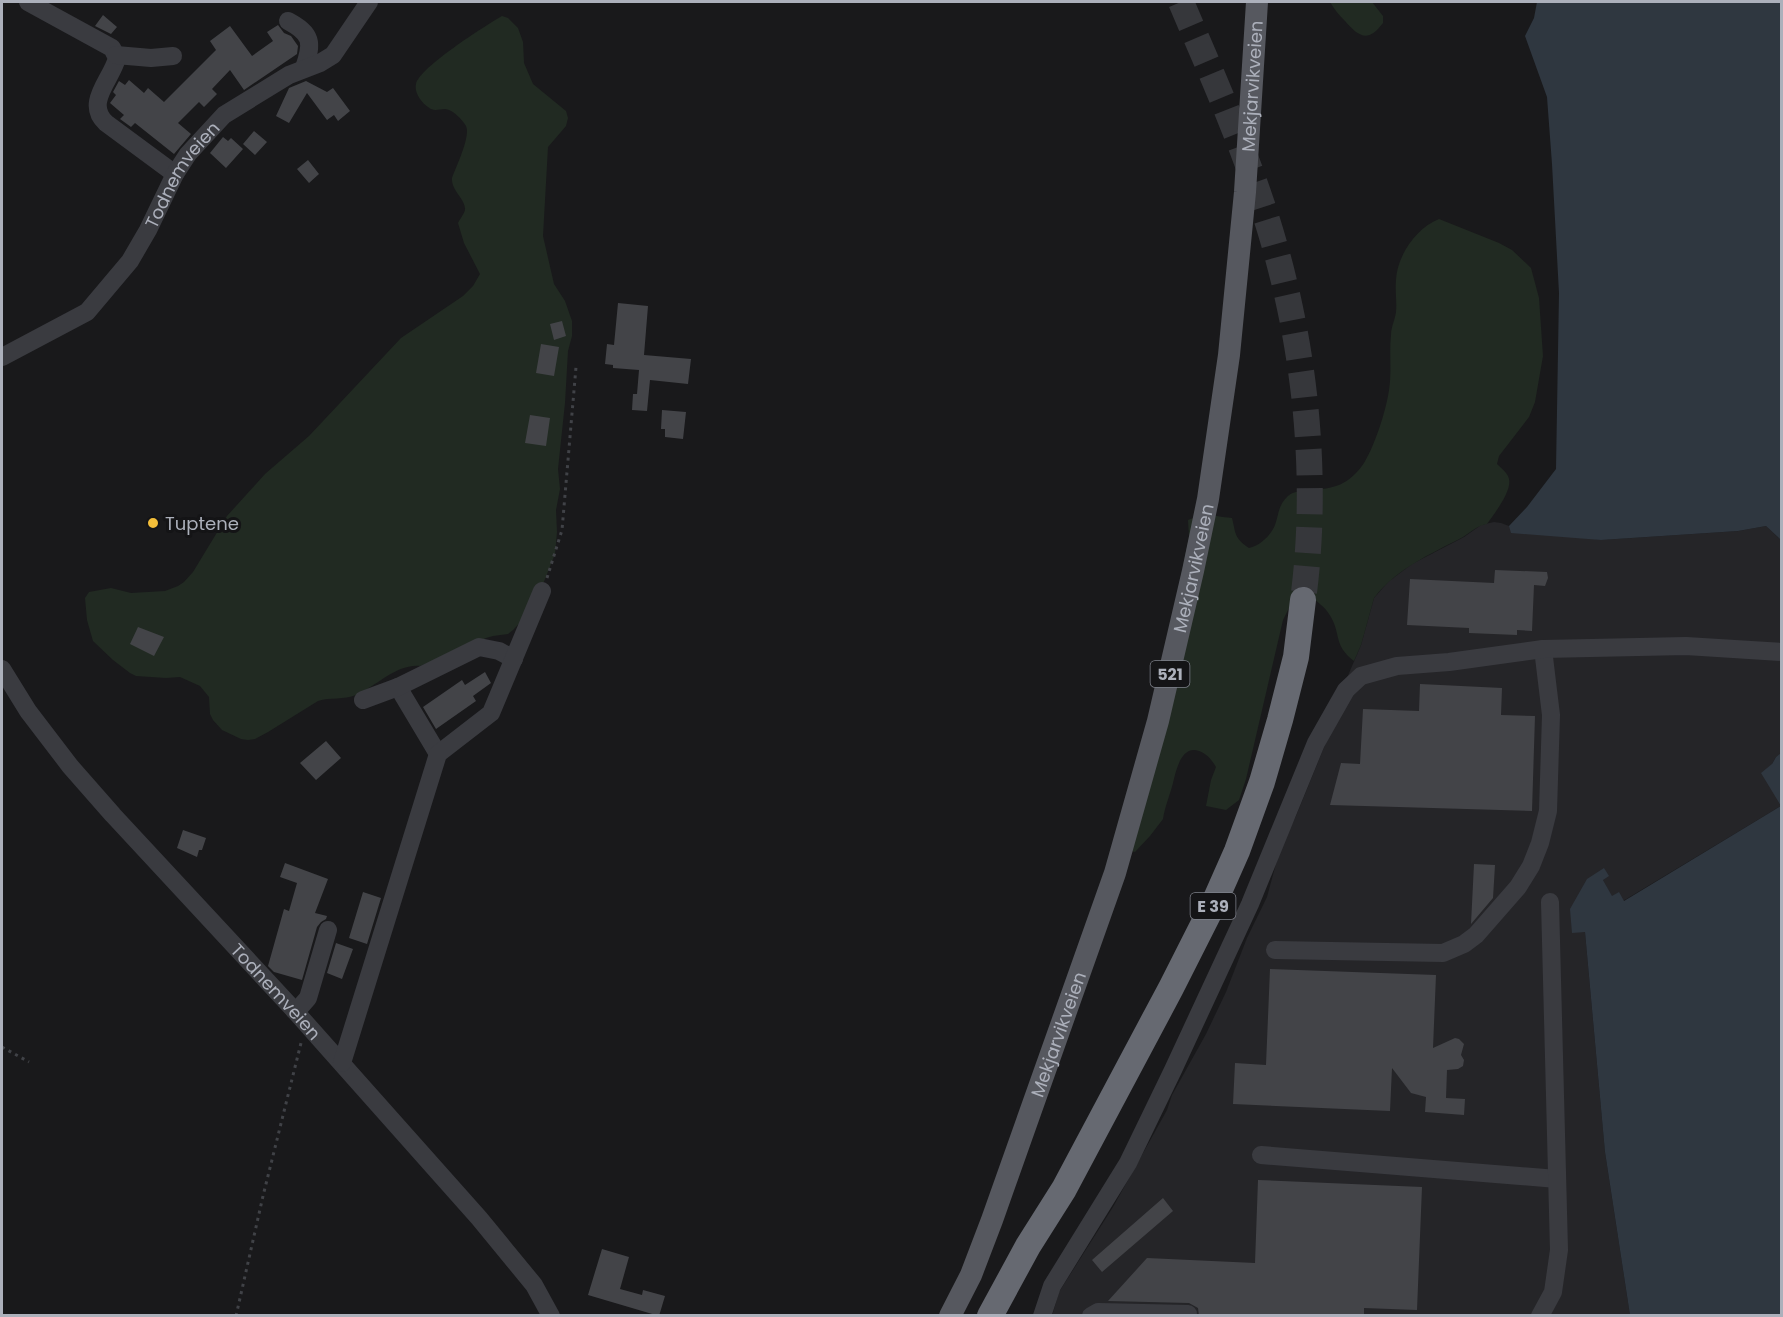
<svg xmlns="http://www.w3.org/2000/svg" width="1783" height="1317" viewBox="0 0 1783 1317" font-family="Poppins,sans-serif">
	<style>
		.built { fill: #252528 }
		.green { fill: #212a22 }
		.water { fill: #2f3740 }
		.building { fill: #434448 }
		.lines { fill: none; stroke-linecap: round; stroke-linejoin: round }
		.highway-tunnel { stroke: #36373b; stroke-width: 26; stroke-dasharray: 26 13; stroke-linecap: butt }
		.path { stroke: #404247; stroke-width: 3; stroke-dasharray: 3 4.5; stroke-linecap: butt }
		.minor { stroke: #3a3b40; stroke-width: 18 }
		.major { stroke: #56585f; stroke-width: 22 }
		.highway { stroke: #666971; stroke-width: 26 }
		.poi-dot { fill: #f3be3a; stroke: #141416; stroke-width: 2 }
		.labels { text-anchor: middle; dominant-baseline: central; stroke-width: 6; stroke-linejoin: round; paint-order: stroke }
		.shield { fill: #141416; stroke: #7e818a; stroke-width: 1.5 }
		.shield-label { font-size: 16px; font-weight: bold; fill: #acb0bb }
		.street-label { font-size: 18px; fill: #acb0bb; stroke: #141416 }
		.poi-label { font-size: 18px; fill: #acb0bb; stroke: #141416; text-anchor: start }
	</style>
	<rect width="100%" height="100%" fill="#19191b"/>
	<path class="built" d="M 1494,522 L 1501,523 L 1509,526 L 1601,540 L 1738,531 L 1766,526 L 1781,540 L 1782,753 L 1776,757 L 1772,764 L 1781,806 L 1623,901 L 1612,897 L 1603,880 L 1605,868 L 1585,932 L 1605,1152 L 1630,1315 L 1052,1316 L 1059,1292 L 1113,1207 L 1167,1110 L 1172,1095 L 1206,1034 L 1226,992 L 1247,938 L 1267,897 L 1280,849 L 1296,816 L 1329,735 L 1338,699 L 1361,645 L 1374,598 L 1388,582 L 1412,564 L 1464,537 L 1481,525 Z"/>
	<path class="green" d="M 1330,2 L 1372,2 L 1383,16 L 1383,23 C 1368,43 1359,37 1345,21 C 1339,15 1334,9 1330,2 Z
		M 502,16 L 508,18 L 518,28 L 523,42 L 524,63 L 533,84 L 566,111 L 568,118 L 566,126 L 548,147 L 543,236 L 554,284 L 565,301 L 572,321 L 572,336 L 568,351 L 565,403 L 558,469 L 560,489 L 556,510 L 557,532 L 555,554 L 533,609 L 513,630 L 508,634 L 493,636 L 486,638 L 466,648 L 420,666 C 396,664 377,686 356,695 C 344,700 330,697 318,701 L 268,732 L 255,739 L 248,740 L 241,739 L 222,730 L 213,720 L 210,714 L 209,697 L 200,686 L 180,677 L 166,678 L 136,676 L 130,673 L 113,660 L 93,641 L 87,620 L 85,598 L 89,592 L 111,588 L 131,593 L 165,591 L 178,586 L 184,582 L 193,572 L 227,516 L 265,474 L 309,436 L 401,338 L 463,296 L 473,286 L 480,274 L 464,243 L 458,223 C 460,219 464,214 465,210 C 466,199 451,191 452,178 C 456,167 471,136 466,126 C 462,119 452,109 445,109 C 438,109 434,112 428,107 C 421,102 414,92 416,84 C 420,67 485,26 502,16 Z
		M 1439,219 L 1499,243 L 1512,250 L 1531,268 L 1539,298 L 1543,356 L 1535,402 L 1529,417 L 1499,456 L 1497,464 C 1501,468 1508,473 1509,479 C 1512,491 1494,514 1487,524 C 1478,525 1471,532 1463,537 C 1431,554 1397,568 1374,598 L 1361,645 L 1354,661 C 1332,644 1342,633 1329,614 C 1325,607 1317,602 1311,596 L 1298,597 L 1289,608 L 1283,620 L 1246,779 L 1239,800 L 1226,810 L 1206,806 L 1211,780 L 1216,767 C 1212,760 1207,754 1199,751 C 1181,745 1176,771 1173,783 C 1170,795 1165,806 1163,819 L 1150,836 L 1135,852 L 1127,850 L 1154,706 L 1189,537 L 1188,520 C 1209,512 1211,516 1232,518 C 1236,534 1234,538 1249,548 C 1260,546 1271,535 1275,525 C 1279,514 1278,505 1288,496 C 1294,491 1301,491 1309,490 C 1334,489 1349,485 1364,463 C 1375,445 1386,411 1389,390 C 1392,371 1389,353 1391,335 C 1391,327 1395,320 1396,312 C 1397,302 1395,291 1396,280 C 1397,256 1416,228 1439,219 Z"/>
	<path class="water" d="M 1537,2 L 1781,2 L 1781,540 L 1766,526 L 1738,531 L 1601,540 L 1511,533 L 1509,526 L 1527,507 L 1556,469 L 1559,293 L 1552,164 L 1547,97 L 1525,36 L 1534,18 Z
		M 1781,753 L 1781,1315 L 1630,1315 L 1605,1152 L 1585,932 L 1572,933 L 1570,909 L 1587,879 L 1604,868 L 1609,876 L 1603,880 L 1612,896 L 1619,892 L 1624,901 L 1781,806 L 1761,773 L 1772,764 L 1776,757 Z"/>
	<path class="building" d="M 103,15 L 117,27 L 111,34 L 95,26 Z
		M 278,25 L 284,33 L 291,36 L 298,46 L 297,54 L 244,90 L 230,70 L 212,89 L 217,94 L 204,107 L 199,102 L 178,123 L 191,134 L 174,154 L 135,123 L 131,127 L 120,119 L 124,115 L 110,103 L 116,95 L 113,92 L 119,81 L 125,85 L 129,80 L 144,93 L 148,88 L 164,102 L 216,50 L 210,41 L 230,26 L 252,56 L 273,41 L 267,32 Z
		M 306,81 L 327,92 L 333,88 L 350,111 L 338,121 L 334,115 L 327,120 L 307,93 L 289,123 L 276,116 L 289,88 Z
		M 254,131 L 267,142 L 255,155 L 243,144 Z
		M 223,137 L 228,141 L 231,138 L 243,149 L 226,168 L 210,153 Z
		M 308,160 L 319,174 L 309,183 L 297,169 Z
		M 618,303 L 648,306 L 644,355 L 691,359 L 688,384 L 650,380 L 647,411 L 632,410 L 633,394 L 637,394 L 639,370 L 613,368 L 613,365 L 605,364 L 607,344 L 614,345 Z
		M 562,321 L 566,336 L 554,340 L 550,324 Z
		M 541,344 L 559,347 L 554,376 L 536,373 Z
		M 662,410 L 686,412 L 683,439 L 665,437 L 665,429 L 661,429 Z
		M 530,415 L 550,418 L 546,446 L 525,443 Z
		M 1495,570 L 1547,572 L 1548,578 L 1545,586 L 1534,585 L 1532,631 L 1517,630 L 1517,635 L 1469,633 L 1469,628 L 1407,625 L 1410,579 L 1494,583 Z
		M 138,627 L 164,637 L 154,656 L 130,644 Z
		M 485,672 L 491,683 L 473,696 L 476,701 L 436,729 L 423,707 L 462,680 L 465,685 Z
		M 1420,684 L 1502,688 L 1501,715 L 1535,716 L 1532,811 L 1330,805 L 1341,763 L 1360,764 L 1363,709 L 1419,711 Z
		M 326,741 L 341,758 L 316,780 L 300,763 Z
		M 183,830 L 206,838 L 202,850 L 199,850 L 197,857 L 177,848 Z
		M 285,863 L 328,879 L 315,913 L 327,916 L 326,919 L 321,922 L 317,927 L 302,980 L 274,972 L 268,966 L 284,909 L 289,911 L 297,883 L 280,877 Z
		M 1474,864 L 1495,865 L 1493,898 L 1471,924 Z
		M 363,892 L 381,898 L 367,944 L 349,938 Z
		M 336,943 L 353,949 L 342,979 L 327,973 Z
		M 1270,969 L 1436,975 L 1433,1048 L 1455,1038 L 1459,1039 L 1464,1044 L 1461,1055 L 1464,1060 L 1463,1066 L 1458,1069 L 1447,1070 L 1446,1098 L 1465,1099 L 1464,1115 L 1425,1112 L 1426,1097 L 1411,1093 L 1392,1068 L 1390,1111 L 1233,1104 L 1235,1063 L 1266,1065 Z
		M 1258,1180 L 1422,1187 L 1417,1310 L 1364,1308 L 1364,1316 L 1199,1316 L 1198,1308 L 1189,1303 L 1108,1301 L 1147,1258 L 1255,1263 Z
		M 1163,1198 L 1173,1211 L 1102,1272 L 1092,1260 Z
		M 602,1249 L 629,1257 L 620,1289 L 642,1295 L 643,1290 L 665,1296 L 659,1316 L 588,1295 Z"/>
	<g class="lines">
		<path class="highway-tunnel" d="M 1181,2 C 1207,63 1234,124 1256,187 C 1295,297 1314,416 1309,532 C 1308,555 1306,578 1303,600"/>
		<path class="path" d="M 547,578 L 562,530 L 576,367
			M 2,1047 L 29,1062
			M 236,1316 L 263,1196 L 301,1043"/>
		<g class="minor">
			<path d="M 28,2 L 112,48 L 117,58 C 112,79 84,103 106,123 L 175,174"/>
			<path d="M 288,21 C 312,34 313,42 304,68"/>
			<path d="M 116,55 L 151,58 L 173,56"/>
			<path id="s1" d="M 2,357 L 87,312 L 130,261 L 148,230 L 175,174 L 188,154 L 224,115 L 289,75 L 320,63 L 333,55 L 369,2"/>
			<path id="s2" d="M 2,669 L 28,711 L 70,766 L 113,815 L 294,1010 L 479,1218 L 534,1285 L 551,1316"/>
			<path d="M 398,687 L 438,754"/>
			<path d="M 363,700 L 398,687 L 479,647 L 499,651 L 514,659"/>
			<path d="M 1275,950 L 1443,953 L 1464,944 L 1476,935 L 1518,887 L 1531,866 L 1540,843 L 1548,811 L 1551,715 L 1543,649"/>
			<path d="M 294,1010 L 301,1006 L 308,998 L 328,930"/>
			<path d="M 342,1063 L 438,754 L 491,713 L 542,591"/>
			<path d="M 1261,1155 L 1557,1179"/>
			<path d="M 1042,1316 L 1052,1286 L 1128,1163 L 1173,1070 L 1250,904 L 1316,743 L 1346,690 L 1361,676 L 1397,666 L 1449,662 L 1543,649 L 1686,646 L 1782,652"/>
			<path d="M 1091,1316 L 1098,1312 L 1188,1314"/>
			<path d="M 1540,1316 L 1553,1292 L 1559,1250 L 1550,902"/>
		</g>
		<path class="major" id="s3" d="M 950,1316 L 971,1275 L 992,1220 L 1115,873 L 1158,721 L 1193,571 L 1208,499 L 1229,355 L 1245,192 L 1257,2"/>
		<path class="highway" d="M 990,1316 L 1028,1246 L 1064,1189 L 1171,988 L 1214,903 L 1237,851 L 1262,782 L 1280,720 L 1296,657 L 1303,600"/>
	</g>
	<circle class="poi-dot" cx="153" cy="523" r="6"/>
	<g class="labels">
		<g class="shield">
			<rect x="1150.5" y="661" width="39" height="26" rx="4.5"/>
			<rect x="1190.5" y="893" width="45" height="26" rx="4.5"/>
		</g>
		<g class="shield-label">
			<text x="1170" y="674">521</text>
			<text x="1213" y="906">E 39</text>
		</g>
		<g class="street-label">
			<text stroke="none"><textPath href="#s3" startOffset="1274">Mekjarvikveien</textPath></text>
			<text stroke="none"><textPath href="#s1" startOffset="264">Todnemveien</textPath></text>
			<text stroke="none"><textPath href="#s3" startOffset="788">Mekjarvikveien</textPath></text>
			<text stroke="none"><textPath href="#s2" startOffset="424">Todnemveien</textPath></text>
			<text stroke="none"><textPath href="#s3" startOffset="302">Mekjarvikveien</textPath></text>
		</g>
		<g class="poi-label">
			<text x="165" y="523">Tuptene</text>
		</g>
	</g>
	<rect width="1783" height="1317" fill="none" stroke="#acb0bb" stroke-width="6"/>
</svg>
